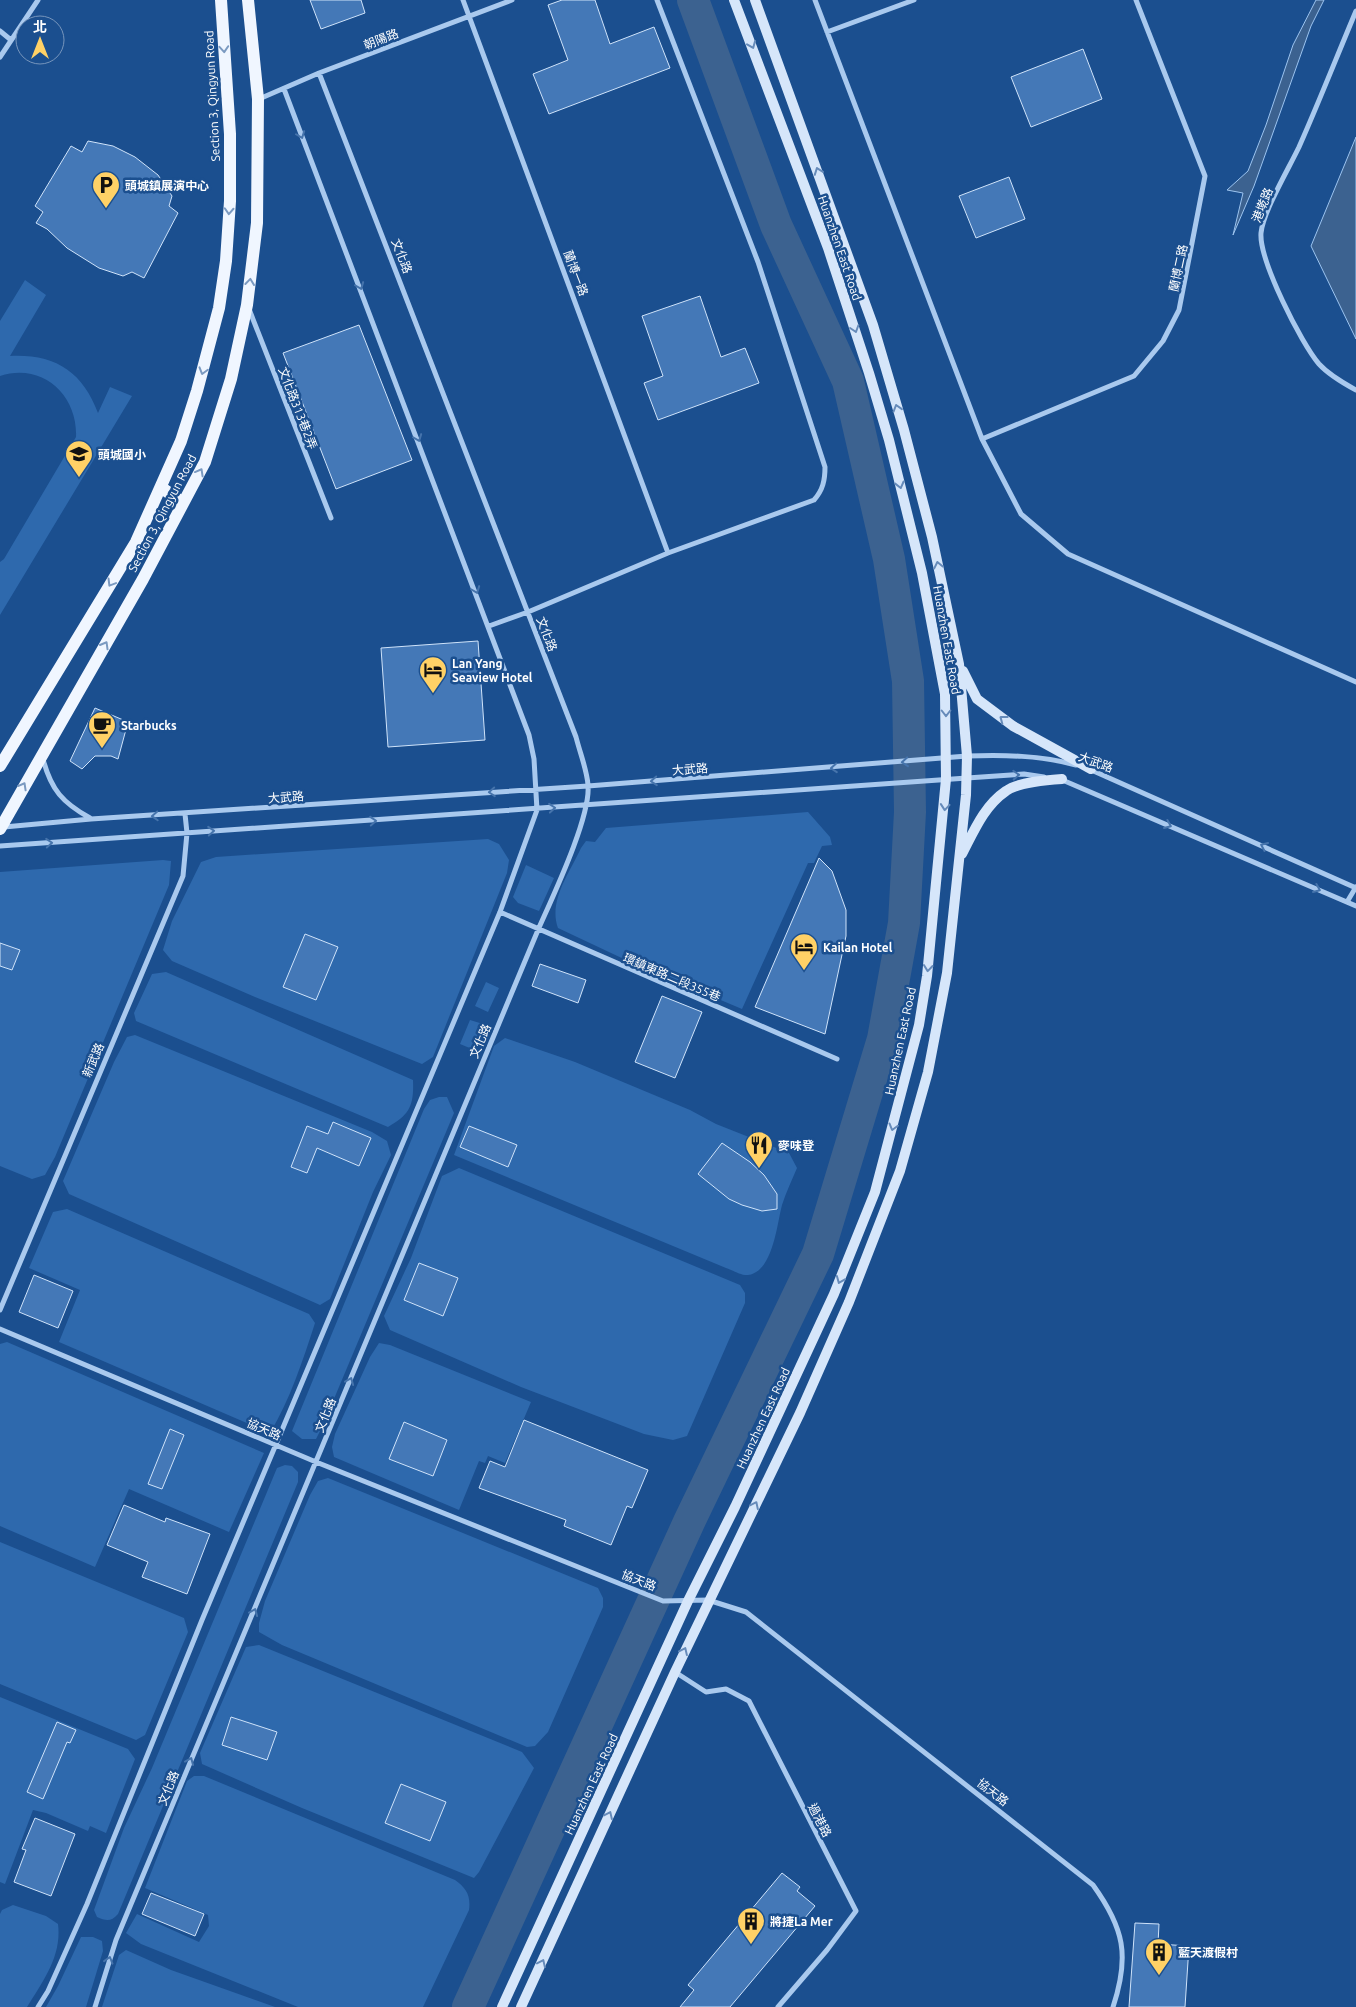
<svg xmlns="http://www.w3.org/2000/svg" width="1356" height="2007" viewBox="0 0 1356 2007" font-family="Ubuntu,'Noto Sans TC',sans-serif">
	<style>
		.green { fill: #2e69ad }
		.water { fill: #3c6290; stroke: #9cc4f0 }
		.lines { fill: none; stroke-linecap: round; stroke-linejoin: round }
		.river { stroke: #3c6290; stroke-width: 32 }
		.building { fill: #4478b7; stroke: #cfe3fa }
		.street { stroke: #a9c9ee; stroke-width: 5 }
		.secondary { stroke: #d6e6fa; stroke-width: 10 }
		.primary { stroke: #f0f6ff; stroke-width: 12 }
		.oneway { stroke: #668bba }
		.oneway2 { stroke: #7b9ac1 }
		.oneway3 { stroke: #4674ac }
		.labels { text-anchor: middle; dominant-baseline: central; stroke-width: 5; stroke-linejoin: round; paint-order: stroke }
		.street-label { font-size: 12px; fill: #fff; stroke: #1b4f8f }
		.poi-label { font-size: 12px; font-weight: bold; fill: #fff; stroke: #1b4f8f; text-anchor: start }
	</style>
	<rect width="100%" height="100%" fill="#1b4f8f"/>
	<path class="green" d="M 25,280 L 46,295 L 10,356 C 55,354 82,371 98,413 L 110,387 L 132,396 L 0,615 L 0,562 L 4,559 L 76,437 C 78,395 42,362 0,376 L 0,321 Z
		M 808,812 L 830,837 L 832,845 L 822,846 L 814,863 L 808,863 L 742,1009 L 628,961 L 558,928 C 548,901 570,872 581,848 L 586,841 L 595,842 L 606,828 Z
		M 488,839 L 499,844 L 509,860 L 507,873 L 433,1057 L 422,1064 L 255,997 L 172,961 L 163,950 L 172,921 L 201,862 L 216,857 Z
		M 163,860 L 171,861 L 169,885 L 55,1157 L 45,1175 L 32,1179 L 0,1166 L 0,872 Z
		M 526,865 L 554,878 L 539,911 L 518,903 L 513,897 Z
		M 166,972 L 413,1080 C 414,1105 410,1115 388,1127 L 136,1021 L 134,1013 L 152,974 Z
		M 486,982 L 499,988 L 488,1012 L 475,1006 Z
		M 470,1020 L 483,1024 L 472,1049 L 460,1044 Z
		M 135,1035 L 372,1132 L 387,1141 L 391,1155 L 373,1192 L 330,1299 L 320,1305 L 69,1194 L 63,1181 L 114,1062 L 127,1037 Z
		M 505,1038 L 575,1062 L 690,1110 L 716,1124 L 789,1153 L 797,1168 C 792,1180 786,1192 782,1205 C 777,1224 773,1272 748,1275 C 742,1276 732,1270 726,1268 L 454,1155 L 494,1046 Z
		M 439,1097 L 447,1097 L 454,1113 L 323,1425 L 316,1439 L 302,1439 L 292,1431 L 424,1109 L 430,1100 Z
		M 459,1168 L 740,1285 L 745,1293 L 745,1303 L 687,1436 L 673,1440 L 644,1434 L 521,1387 L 390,1330 L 384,1316 L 411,1258 L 442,1176 Z
		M 67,1209 L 309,1314 L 315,1323 C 303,1360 290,1400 270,1433 L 59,1342 L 80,1290 L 29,1268 L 53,1212 Z
		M 7,1342 L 264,1453 L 229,1532 L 129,1489 L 95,1567 L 0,1526 L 0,1344 Z
		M 379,1343 L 390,1345 L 531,1402 L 505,1463 L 488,1456 L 485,1463 L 479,1461 L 459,1510 L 334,1457 L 332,1447 L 335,1434 L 370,1357 Z
		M 285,1465 L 292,1466 L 298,1472 L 298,1482 L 118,1914 C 111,1922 106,1921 97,1917 L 94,1910 L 124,1828 L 152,1768 L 277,1468 Z
		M 328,1478 L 598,1588 L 603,1598 L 603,1607 L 548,1732 L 535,1746 L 527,1747 L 282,1645 L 259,1632 L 259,1623 L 265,1601 L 310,1495 L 318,1481 Z
		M 0,1542 L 184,1618 L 188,1632 L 145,1735 L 136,1740 L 0,1684 Z
		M 259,1645 L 522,1752 L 534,1768 L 479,1872 L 474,1878 L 302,1808 L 202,1764 L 200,1753 L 246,1647 Z
		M 0,1697 L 128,1749 L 135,1759 L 106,1833 L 90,1826 L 88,1831 L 46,1813 L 33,1810 L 5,1884 L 0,1882 Z
		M 194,1776 L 204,1776 L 455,1880 C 466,1888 471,1895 469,1910 L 423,2007 L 298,2007 L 141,1944 L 126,1933 L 137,1914 L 199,1942 L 209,1926 L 208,1915 L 145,1888 L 187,1781 Z
		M 13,1905 L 46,1916 L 58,1924 C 62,1956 43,1981 27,2007 L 0,2007 L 0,1914 L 2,1910 Z
		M 81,1937 L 93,1937 L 102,1941 L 103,1951 L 86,2007 L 46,2007 L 58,1986 Z
		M 126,1950 L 171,1970 L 275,2007 L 102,2007 L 119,1955 Z"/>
	<path class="water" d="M 1316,0 L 1324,0 L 1311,26 L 1254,186 L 1233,235 L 1243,193 L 1227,190 L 1248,171 L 1266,125 L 1293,45 Z
		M 1356,137 L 1356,339 L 1311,246 Z"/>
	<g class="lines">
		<path class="river" d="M 468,2007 L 689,1522 L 818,1254 L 883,1039 L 904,923 L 910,812 L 908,681 L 889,559 L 848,381 L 776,225 L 693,0"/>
	</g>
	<path class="building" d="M 310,0 L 361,0 L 365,13 L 321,29 Z
		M 562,0 L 595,0 L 610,44 L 654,27 L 670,68 L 549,114 L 533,74 L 568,60 L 548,5 Z
		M 1083,49 L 1102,99 L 1031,127 L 1011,77 Z
		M 88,141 L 113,146 L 135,157 L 158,175 L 172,196 L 169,206 L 178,213 L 144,278 L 132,272 L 123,276 L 99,268 L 67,248 L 47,229 L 36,223 L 43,212 L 35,206 L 71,146 L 82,152 Z
		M 1009,177 L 1025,219 L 976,238 L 959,196 Z
		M 700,296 L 721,357 L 745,348 L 759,383 L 658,420 L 644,383 L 663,376 L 642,316 Z
		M 359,325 L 412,460 L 336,489 L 283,353 Z
		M 478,641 L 485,740 L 388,747 L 381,648 Z
		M 95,708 L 128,722 L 118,759 L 111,756 L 95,756 L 82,769 L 70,761 Z
		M 819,858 L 832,871 L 846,910 L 846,936 L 825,1034 L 755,1007 Z
		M 305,934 L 338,947 L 316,1000 L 283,987 Z
		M 0,943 L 20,950 L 12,970 L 0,966 Z
		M 540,964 L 586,980 L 578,1003 L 532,986 Z
		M 662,996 L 702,1012 L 675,1078 L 635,1062 Z
		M 333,1122 L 371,1138 L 359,1166 L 317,1148 L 307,1173 L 291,1167 L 307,1126 L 328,1134 Z
		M 469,1126 L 517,1145 L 508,1167 L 460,1147 Z
		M 722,1143 L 750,1162 L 764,1175 L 777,1194 L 777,1209 L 762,1211 L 742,1205 L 729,1199 L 698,1174 Z
		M 419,1263 L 458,1278 L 443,1316 L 404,1300 Z
		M 34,1275 L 73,1291 L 58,1328 L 19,1312 Z
		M 524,1420 L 648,1470 L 632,1508 L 627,1506 L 611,1545 L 564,1526 L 566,1520 L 479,1488 L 490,1461 L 505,1467 Z
		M 404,1422 L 447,1440 L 433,1476 L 389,1459 Z
		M 170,1429 L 184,1435 L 162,1489 L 148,1484 Z
		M 124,1505 L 165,1522 L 166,1518 L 210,1534 L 187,1594 L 142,1577 L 148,1562 L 107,1545 Z
		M 231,1717 L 277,1732 L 267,1760 L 222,1745 Z
		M 57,1722 L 76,1730 L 70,1743 L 67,1742 L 43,1799 L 27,1792 Z
		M 401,1784 L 446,1802 L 430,1841 L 385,1823 Z
		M 35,1818 L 75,1834 L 51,1896 L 14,1882 L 26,1850 L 22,1849 Z
		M 782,1873 L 800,1887 L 797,1891 L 815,1906 L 730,2007 L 680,2007 L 694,1990 L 688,1985 Z
		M 151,1893 L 204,1914 L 195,1936 L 142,1914 Z
		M 1135,1923 L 1159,1924 L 1158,1944 L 1189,1946 L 1185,2007 L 1129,2007 Z"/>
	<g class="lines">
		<path class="street" d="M 463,0 L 668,553
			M 815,0 L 982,439 L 1021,514 L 1068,554 L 1356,682
			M 1356,11 C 1337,56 1319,102 1299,147 C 1289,168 1263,212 1261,233 C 1259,260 1301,343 1319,364 C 1329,375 1343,383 1356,390
			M 0,31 L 11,40
			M 827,32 L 914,0
			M 0,57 L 38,0
			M 259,99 L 319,73 L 512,0
			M 249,309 L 331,518
			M 982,439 L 1134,376 L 1163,341 L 1179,310 L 1205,176 L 1136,0
			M 489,626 L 528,612 L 668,553 L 814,500 C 823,490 825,480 825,467 L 758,262 L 657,0
			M 43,759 C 51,790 63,803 90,818
			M 1089,769 L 1356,888
			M 1060,779 L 1356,906
			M 4,827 L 91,819 L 588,786 L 967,756 C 1004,755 1040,755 1076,765
			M 0,846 L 967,778 L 1024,774 L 1044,777
			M 1347,902 L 1356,887
			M 500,912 L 837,1059
			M 0,1310 L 183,876 L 187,833 L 185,814
			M 0,1329 L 316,1462 L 633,1589 L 663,1601 L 708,1600 L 746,1612 L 1093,1885 C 1124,1928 1130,1956 1113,2007
			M 675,1672 L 706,1692 L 726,1689 L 749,1701 L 856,1911 L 827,1950 L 778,2007
			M 38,2007 L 48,1991 L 87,1904 L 202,1620 L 500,912 L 537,810 L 534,759 L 529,735 L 284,89
			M 95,2007 L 116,1940 L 538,930 C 552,898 591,817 588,785 C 587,770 580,753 576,737 L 319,73"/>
		<path class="secondary" d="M 963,671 L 977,699 L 1013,726 L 1091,769
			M 962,854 C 974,831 984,806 1006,791 C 1018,782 1047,780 1062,779
			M 502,2007 L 688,1601 L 735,1507 L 834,1294 L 875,1192 L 919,1025 L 927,976 L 946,779 L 945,694 L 922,573 L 889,440 L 869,373 L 828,248 L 734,0
			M 521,2007 L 675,1672 L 800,1413 L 849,1302 L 900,1171 L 928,1072 L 947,973 L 966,795 L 967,756 L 959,664 L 932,537 L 904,430 L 873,325 L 755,0"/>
		<path class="primary" d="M 162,488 L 183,503
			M 0,766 L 136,542 L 181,441 L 197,391 L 219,308 L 226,261 L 230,201 L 230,134 L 221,0
			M 0,829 L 143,579 L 205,462 L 231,379 L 247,305 L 257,223 L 258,99 L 248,0"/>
	</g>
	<defs><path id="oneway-chevron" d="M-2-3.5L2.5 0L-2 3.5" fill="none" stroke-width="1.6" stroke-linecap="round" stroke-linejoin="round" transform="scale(1.25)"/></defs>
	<g class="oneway">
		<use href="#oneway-chevron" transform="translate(752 45) rotate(68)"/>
		<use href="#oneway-chevron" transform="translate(818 171) rotate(-110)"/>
		<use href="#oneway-chevron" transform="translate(855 329) rotate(72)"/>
		<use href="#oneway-chevron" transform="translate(897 408) rotate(-107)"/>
		<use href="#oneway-chevron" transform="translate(900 485) rotate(76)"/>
		<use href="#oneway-chevron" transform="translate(938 565) rotate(-102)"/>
		<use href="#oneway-chevron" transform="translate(946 713) rotate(90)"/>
		<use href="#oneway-chevron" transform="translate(1003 719) rotate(-143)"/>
		<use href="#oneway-chevron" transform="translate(945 807) rotate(95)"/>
		<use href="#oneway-chevron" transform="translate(928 968) rotate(96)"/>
		<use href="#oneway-chevron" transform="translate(893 1127) rotate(105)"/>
		<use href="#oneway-chevron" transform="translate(840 1280) rotate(112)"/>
		<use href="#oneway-chevron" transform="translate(755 1505) rotate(-64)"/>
		<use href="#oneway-chevron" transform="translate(684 1651) rotate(-65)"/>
		<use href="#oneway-chevron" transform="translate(609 1815) rotate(-65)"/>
		<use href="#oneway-chevron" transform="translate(542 1963) rotate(-65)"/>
	</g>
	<g class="oneway2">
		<use href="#oneway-chevron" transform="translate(224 49) rotate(86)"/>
		<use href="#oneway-chevron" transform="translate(229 211) rotate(93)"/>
		<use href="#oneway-chevron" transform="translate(250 282) rotate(-83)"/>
		<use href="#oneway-chevron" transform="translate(203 371) rotate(106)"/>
		<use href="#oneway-chevron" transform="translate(200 472) rotate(-61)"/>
		<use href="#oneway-chevron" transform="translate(111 583) rotate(121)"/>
		<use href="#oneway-chevron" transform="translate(105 645) rotate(-60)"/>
		<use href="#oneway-chevron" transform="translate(23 786) rotate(-61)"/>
	</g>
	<g class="oneway3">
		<use href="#oneway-chevron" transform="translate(301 135) rotate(69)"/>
		<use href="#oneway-chevron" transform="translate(360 286) rotate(69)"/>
		<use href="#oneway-chevron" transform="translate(418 438) rotate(69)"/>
		<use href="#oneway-chevron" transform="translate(476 590) rotate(69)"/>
		<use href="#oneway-chevron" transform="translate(905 762) rotate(175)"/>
		<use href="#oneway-chevron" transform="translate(834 768) rotate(176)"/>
		<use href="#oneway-chevron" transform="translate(1016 775) rotate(-3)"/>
		<use href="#oneway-chevron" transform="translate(654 781) rotate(176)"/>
		<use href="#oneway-chevron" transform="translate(492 792) rotate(176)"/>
		<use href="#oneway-chevron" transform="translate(552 808) rotate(-5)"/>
		<use href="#oneway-chevron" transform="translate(155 816) rotate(177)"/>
		<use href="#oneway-chevron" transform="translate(373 821) rotate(-4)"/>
		<use href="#oneway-chevron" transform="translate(1168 825) rotate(23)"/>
		<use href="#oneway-chevron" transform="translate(211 831) rotate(-4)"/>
		<use href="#oneway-chevron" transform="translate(49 843) rotate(-4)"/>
		<use href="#oneway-chevron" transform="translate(1264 846) rotate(-156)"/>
		<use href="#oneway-chevron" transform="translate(1317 889) rotate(23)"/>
		<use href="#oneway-chevron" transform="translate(350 1381) rotate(-68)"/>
		<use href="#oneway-chevron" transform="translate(254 1612) rotate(-67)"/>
		<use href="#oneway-chevron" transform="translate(190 1761) rotate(-67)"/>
		<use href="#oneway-chevron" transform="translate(109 1960) rotate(-73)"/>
	</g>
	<defs>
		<g id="parking-pin" transform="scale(1.4375)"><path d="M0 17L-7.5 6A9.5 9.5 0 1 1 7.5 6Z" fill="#ffd166" stroke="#1b4f8f"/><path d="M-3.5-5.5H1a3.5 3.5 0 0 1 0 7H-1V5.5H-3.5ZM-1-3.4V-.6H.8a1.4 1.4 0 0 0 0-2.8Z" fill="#111"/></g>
		<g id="school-pin" transform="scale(1.4375)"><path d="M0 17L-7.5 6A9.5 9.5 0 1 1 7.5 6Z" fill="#ffd166" stroke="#1b4f8f"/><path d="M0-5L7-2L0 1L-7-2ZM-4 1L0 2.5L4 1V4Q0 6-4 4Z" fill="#111"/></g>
		<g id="hotel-pin" transform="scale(1.4375)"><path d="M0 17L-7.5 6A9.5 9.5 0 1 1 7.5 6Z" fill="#ffd166" stroke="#1b4f8f"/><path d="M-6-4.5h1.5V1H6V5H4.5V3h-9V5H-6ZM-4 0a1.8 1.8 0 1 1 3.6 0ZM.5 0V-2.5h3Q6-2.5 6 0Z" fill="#111"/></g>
		<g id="cafe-pin" transform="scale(1.4375)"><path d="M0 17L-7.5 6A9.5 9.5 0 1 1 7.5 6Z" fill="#ffd166" stroke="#1b4f8f"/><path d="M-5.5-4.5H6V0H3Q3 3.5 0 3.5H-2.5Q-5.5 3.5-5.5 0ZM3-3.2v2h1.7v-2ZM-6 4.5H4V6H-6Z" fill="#111"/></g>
		<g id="restaurant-pin" transform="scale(1.4375)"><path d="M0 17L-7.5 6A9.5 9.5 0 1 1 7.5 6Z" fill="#ffd166" stroke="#1b4f8f"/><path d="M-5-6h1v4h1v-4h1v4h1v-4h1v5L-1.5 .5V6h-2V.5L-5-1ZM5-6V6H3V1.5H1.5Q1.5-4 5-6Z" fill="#111"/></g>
		<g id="building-pin" transform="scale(1.4375)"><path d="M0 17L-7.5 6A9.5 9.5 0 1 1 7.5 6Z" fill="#ffd166" stroke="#1b4f8f"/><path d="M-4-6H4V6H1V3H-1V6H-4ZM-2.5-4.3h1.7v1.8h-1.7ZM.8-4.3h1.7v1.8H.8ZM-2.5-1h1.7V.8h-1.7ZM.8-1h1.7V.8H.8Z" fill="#111"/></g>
	</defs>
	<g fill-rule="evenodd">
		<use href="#parking-pin" x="106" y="185"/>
		<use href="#school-pin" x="79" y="454"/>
		<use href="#hotel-pin" x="433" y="670"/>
		<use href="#cafe-pin" x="102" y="725"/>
		<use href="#hotel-pin" x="804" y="947"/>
		<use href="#restaurant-pin" x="759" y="1145"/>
		<use href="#building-pin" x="751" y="1921"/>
		<use href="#building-pin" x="1159" y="1952"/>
	</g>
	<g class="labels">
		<g class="street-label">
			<text transform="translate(381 39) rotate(-21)">朝陽路</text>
			<text transform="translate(212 96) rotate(-93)">Section 3, Qingyun Road</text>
			<text transform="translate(1262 205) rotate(-68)">港墘路</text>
			<text transform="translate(840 248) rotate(71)">Huanzhen East Road</text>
			<text transform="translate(402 256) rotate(69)">文化路</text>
			<text transform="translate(1178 268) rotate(-78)">蘭博二路</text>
			<text transform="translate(576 273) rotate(69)">蘭博一路</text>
			<text transform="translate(298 408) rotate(69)">文化路313巷2弄</text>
			<text transform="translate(162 513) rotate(-62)">Section 3, Qingyun Road</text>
			<text transform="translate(547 634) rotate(69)">文化路</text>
			<text transform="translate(947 640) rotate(80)">Huanzhen East Road</text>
			<text transform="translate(1096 762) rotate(20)">大武路</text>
			<text transform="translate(690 769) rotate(-4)">大武路</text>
			<text transform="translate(286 797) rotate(-4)">大武路</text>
			<text transform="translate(672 977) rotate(23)">環鎮東路二段355巷</text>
			<text transform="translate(480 1041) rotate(-67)">文化路</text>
			<text transform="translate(900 1041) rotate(-78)">Huanzhen East Road</text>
			<text transform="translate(93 1060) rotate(-67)">新武路</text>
			<text transform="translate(325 1415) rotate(-68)">文化路</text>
			<text transform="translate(763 1418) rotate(-65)">Huanzhen East Road</text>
			<text transform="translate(264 1429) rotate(23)">協天路</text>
			<text transform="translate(639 1580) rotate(22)">協天路</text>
			<text transform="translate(591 1784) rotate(-65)">Huanzhen East Road</text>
			<text transform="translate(168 1788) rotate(-68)">文化路</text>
			<text transform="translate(993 1792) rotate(38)">協天路</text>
			<text transform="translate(820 1820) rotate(63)">過港路</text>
		</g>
		<g class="poi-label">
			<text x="125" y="185">頭城鎮展演中心</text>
			<text x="98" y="454">頭城國小</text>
			<text x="452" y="663">Lan Yang<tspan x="452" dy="14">Seaview Hotel</tspan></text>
			<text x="121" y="725">Starbucks</text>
			<text x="823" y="947">Kailan Hotel</text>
			<text x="778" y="1145">麥味登</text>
			<text x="770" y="1921">將捷La Mer</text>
			<text x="1178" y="1952">藍天渡假村</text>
		</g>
	</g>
	<g transform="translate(40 40)"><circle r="24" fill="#1b4f8f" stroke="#7695bc"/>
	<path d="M0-4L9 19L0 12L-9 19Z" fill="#ffd166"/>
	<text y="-8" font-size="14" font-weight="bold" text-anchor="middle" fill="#ffffff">北</text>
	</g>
</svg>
